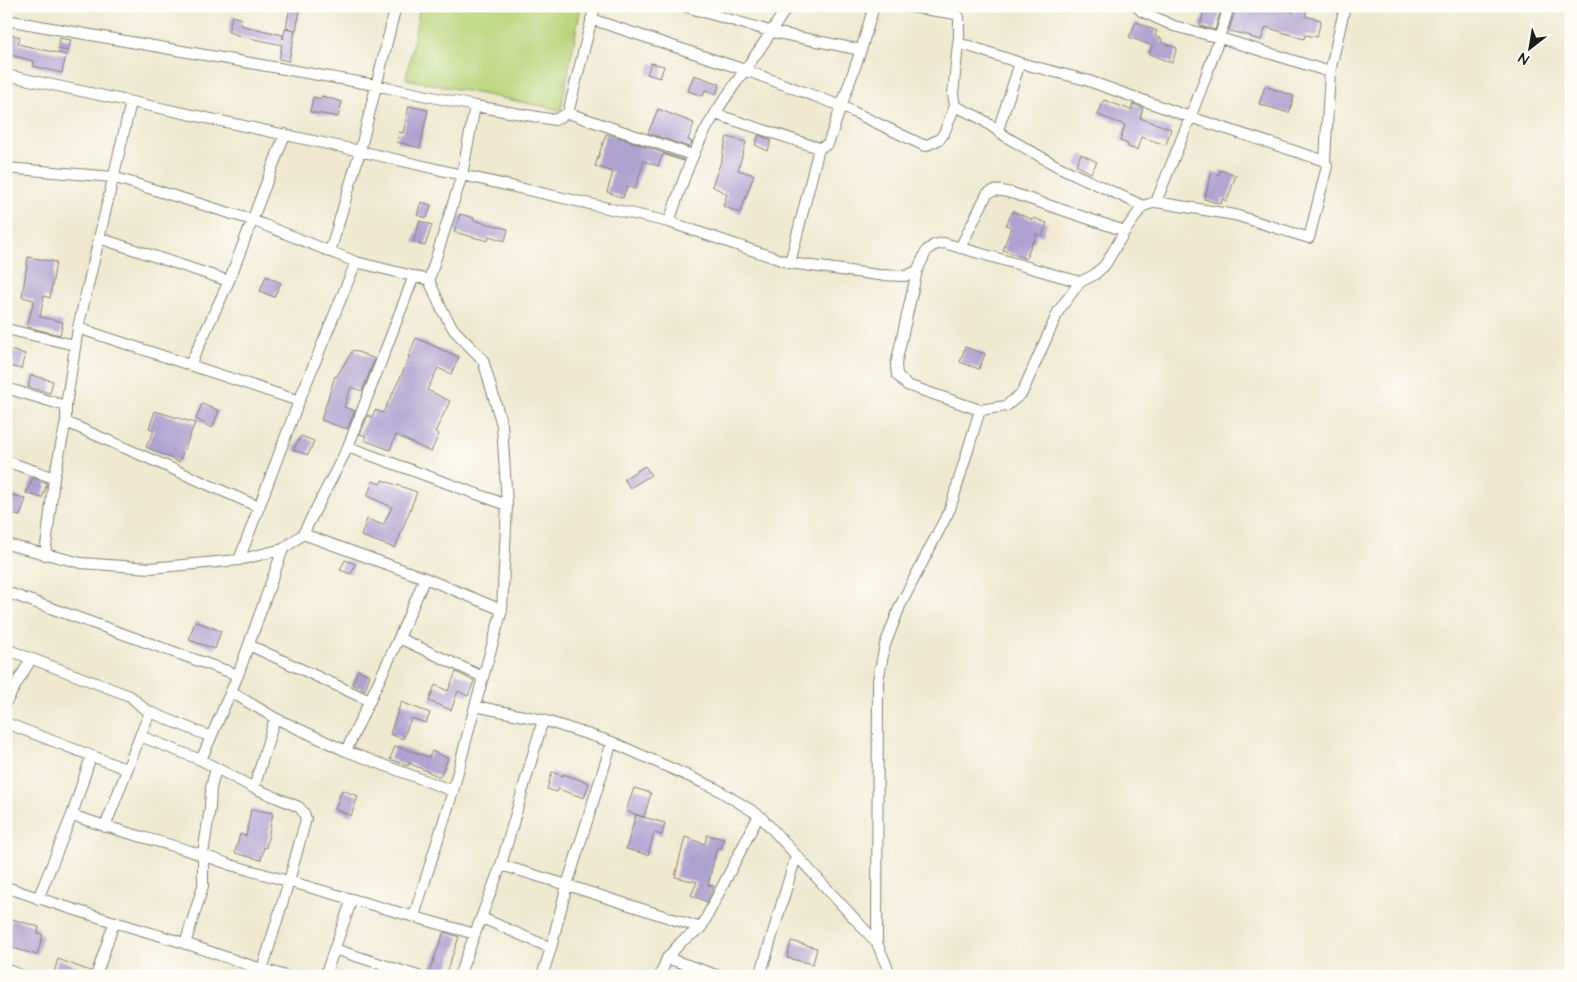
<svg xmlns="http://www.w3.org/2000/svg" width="1577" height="982" viewBox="0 0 1577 982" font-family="'Architects Daughter',sans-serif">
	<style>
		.green { fill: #b9d479; stroke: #6a784a }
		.building { fill: #ada3d0 }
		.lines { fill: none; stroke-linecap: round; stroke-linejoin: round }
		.street-casing { stroke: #858276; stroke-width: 12 }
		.street { stroke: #fff; stroke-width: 10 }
	</style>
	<rect width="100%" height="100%" fill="#fdfcf7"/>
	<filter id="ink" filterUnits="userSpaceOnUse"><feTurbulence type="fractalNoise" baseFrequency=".02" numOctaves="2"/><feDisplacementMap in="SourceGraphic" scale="10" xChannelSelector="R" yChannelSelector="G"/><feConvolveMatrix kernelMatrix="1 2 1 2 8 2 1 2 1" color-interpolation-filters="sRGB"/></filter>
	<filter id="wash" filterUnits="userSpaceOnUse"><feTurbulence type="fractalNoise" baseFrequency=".0096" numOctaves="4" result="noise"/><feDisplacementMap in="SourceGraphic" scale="20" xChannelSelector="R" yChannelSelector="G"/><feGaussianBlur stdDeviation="1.12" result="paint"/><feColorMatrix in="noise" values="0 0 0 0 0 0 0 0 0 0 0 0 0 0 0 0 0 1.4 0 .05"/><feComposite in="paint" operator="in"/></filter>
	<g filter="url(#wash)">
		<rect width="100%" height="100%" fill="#eee9cf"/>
		<path class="green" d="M 420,6 L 581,6 L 561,110 L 406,79 Z"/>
		<g id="blocks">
			<path class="building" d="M 290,6 L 301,6 L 296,30 L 286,28 Z
				M 1205,6 L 1222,6 L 1215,30 L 1200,26 Z
				M 1236,6 L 1278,6 L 1294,13 L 1296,7 L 1307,10 L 1305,16 L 1321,20 L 1317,37 L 1305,35 L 1304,39 L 1266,27 L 1261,40 L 1250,37 L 1251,36 L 1229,31 Z
				M 232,16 L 242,19 L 240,25 L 283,35 L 283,39 L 285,29 L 295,31 L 289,61 L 279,59 L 282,45 L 236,35 L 236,34 L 228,32 Z
				M 1136,22 L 1157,31 L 1155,36 L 1162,39 L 1161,42 L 1177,48 L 1172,63 L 1149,54 L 1152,46 L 1129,37 Z
				M 6,33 L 20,37 L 18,44 L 66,55 L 62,73 L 33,66 L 34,61 L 6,54 Z
				M 60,38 L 71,40 L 68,51 L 58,49 Z
				M 651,63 L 664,66 L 660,78 L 647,74 Z
				M 694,75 L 720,84 L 716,94 L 705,90 L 703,96 L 688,91 Z
				M 1265,86 L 1294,96 L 1289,113 L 1259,104 Z
				M 322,96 L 342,102 L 338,117 L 310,112 L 313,97 L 321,99 Z
				M 1104,100 L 1131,110 L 1133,104 L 1143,108 L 1140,118 L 1171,129 L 1166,145 L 1141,137 L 1137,150 L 1128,147 L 1128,144 L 1120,141 L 1125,125 L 1098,115 Z
				M 409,106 L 428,110 L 420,148 L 397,142 L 399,132 L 403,133 Z
				M 658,109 L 694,123 L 688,140 L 692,142 L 689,147 L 648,133 Z
				M 606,134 L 618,137 L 684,160 L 683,161 L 663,154 L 658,166 L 644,161 L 635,189 L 627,186 L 623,198 L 607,192 L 613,172 L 595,166 Z
				M 759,135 L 771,140 L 768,151 L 755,145 Z
				M 727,137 L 746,142 L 738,170 L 754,175 L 740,213 L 723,206 L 727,194 L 712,186 L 723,156 L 722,156 Z
				M 1081,154 L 1097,162 L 1091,173 L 1076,165 Z
				M 1220,170 L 1236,175 L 1227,201 L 1222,199 L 1221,204 L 1204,199 L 1212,172 L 1219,175 Z
				M 421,202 L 431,205 L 427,218 L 417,215 Z
				M 1013,211 L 1033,220 L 1034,218 L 1047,223 L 1042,236 L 1037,234 L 1034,242 L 1032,242 L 1026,259 L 1003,250 L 1011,227 L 1006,225 Z
				M 460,214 L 474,218 L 473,220 L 508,229 L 505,241 L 489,236 L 488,241 L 454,232 Z
				M 420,221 L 432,225 L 425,246 L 413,242 Z
				M 28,257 L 56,262 L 50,298 L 44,296 L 40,317 L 63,322 L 60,335 L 27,327 L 34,300 L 22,297 Z
				M 266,276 L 281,283 L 274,297 L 260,291 Z
				M 416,338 L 459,357 L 451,374 L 438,368 L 427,390 L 450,401 L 435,432 L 439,434 L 431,452 L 396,435 L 390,450 L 364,440 L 366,436 L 360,434 L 368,415 L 372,417 L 375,410 L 383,413 L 410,357 L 408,357 Z
				M 965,347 L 985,354 L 979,369 L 960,362 Z
				M 6,349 L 25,354 L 21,369 L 6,365 Z
				M 353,350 L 375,359 L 362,391 L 351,387 L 344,407 L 355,411 L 347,429 L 321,420 L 335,376 L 336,377 Z
				M 31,375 L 53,381 L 50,393 L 28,387 Z
				M 202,404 L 219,411 L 212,428 L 196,419 Z
				M 155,411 L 195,423 L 179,462 L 146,447 L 154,430 L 149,428 Z
				M 301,436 L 314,441 L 308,455 L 293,450 Z
				M 645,466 L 651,475 L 630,488 L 624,479 Z
				M 33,478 L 47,483 L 42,498 L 26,493 Z
				M 382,480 L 417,492 L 395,548 L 361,536 L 367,519 L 383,525 L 392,507 L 367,496 L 373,481 L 380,484 Z
				M 6,493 L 26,499 L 20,516 L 6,512 Z
				M 345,560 L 355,564 L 351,574 L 340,570 Z
				M 195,621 L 221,631 L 215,649 L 189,640 Z
				M 358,670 L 370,675 L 365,690 L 352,684 Z
				M 456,672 L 474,681 L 468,696 L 458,691 L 451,710 L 429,701 L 435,685 L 448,691 Z
				M 401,702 L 430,713 L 426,723 L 411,718 L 403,739 L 390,734 Z
				M 395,746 L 429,757 L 432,751 L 448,758 L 440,777 L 409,763 L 408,766 L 390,759 Z
				M 552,772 L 563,776 L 563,774 L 589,783 L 584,798 L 558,789 L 557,792 L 547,789 Z
				M 634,788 L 651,793 L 644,817 L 626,811 Z
				M 342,790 L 358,796 L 351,816 L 335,809 Z
				M 251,809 L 273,813 L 266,848 L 264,847 L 261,860 L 235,853 L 240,834 L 246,836 Z
				M 636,815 L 665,823 L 662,835 L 654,833 L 648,855 L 626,849 Z
				M 707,835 L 724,839 L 721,849 L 717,848 L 708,885 L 714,886 L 707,902 L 691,895 L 697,882 L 675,877 L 685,837 L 705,844 Z
				M 12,919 L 39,927 L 38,933 L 43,935 L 37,955 L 6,946 L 6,938 Z
				M 444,932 L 459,937 L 445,976 L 440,976 L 429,972 Z
				M 791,941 L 817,948 L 813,964 L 787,958 Z
				M 58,959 L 90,971 L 89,976 L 53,976 Z"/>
		</g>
	</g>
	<g filter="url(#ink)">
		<use href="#blocks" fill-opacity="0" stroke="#858276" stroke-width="1"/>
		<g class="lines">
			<g class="street-casing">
				<path id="street" d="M 683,6 L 773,32 L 861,50
					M 904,6 L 956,14 L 959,17 L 959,36 L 958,44 L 969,46 L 1020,63 L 1086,80 L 1190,117 L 1325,161
					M 1137,6 L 1141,11 L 1174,26 L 1220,38 L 1330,72
					M 591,19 L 745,70 L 841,106 L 925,146 L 940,139 L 944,133 L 955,106 L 953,94 L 958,44
					M 6,20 L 375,85 L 475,106 L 555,120 L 568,113 L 595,6
					M 6,75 L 360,151 L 462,175 L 669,222 L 790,263 L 878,275 L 905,276 L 917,271 L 927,250 L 934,245 L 944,243 L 1080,282
					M 475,106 L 462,175 L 429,280 L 442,310 L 454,330 L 483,360 L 502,425 L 507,505 L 502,610
					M 955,106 L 980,118 L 1008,138 L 1057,166 L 1143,206
					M 568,113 L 692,155
					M 715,114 L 819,148
					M 998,130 L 1020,63
					M 6,168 L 113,177 L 252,220 L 356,262 L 429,280
					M 1156,202 C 1182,137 1210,73 1229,6
					M 669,222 C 682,184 693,148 715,114 C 738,77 766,44 787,6
					M 99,238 L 229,281
					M 960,248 L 987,194 C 996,187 1005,192 1015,194 L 1125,231
					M 330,252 L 360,151 L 396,6
					M 790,263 L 819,148 L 828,144 L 861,50 L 874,6
					M 917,271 L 896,364 L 897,375 L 907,385 L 980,410
					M 78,328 L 299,401
					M 6,329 L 75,345
					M 190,365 L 229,281 L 285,134
					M 6,388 L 66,406
					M 66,422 L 259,507
					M 348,447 L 507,505
					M 6,461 L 54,478
					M 303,534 L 348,447 L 414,276
					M 6,544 L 81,563 L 150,568 L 239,560 L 283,549 L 303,534 L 425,578 L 502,610 L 475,706 L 543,720 L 612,742 L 715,788 L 759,815 L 877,943 L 891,976
					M 45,555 L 54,478 L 66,422 L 66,406 L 78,328 L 131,102
					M 239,560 L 299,401 L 356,262
					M 6,592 L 238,675
					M 399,638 L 483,677
					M 249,645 L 370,701
					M 6,649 L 130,696 L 142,707 L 150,712 L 211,737
					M 231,692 L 275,718 L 346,751 L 453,791
					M 6,702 L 31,659
					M 6,723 L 126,769
					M 140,736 L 150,712
					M 346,751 L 399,638 L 425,578
					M 201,760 L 238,675 L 283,549
					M 254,788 L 275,718
					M 72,815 C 124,834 179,845 231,865 L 475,934
					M 105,827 L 140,736 L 201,760 L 254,788 L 299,807 L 304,813 L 306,819 L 289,881 L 262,970
					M 501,865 L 567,885 L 701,928
					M 6,887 C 65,908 125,925 184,943 C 218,954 251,967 286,976
					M 38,899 L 72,815 L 91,756
					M 414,916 L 453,791 L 475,706
					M 482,918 L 551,948
					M 877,943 L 878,680 L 885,645 L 900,606 L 950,509 L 980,410 L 1006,406 L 1022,393 L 1059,310 L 1080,282 L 1094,275 L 1105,265 L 1125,231 L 1143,206 L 1156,202 L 1235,215 L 1309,238 L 1327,166 L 1325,161 L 1330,72 L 1345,6
					M 185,944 L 203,886 L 203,854 L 210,808 L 211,788 L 216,768
					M 334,949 L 418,976
					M 667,958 L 719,976
					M 6,969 L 23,976
					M 96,976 L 114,923
					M 325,976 L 352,899
					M 459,976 L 501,865 L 543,720
					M 542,976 L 551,948 L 567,885 L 612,742
					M 660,976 L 667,958 L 682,941 L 701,928 L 759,815
					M 760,976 L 796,856"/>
			</g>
			<use href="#street" class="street"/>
		</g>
	</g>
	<rect width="1577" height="982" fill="none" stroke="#fdfcf7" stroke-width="25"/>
	<g transform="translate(1530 48) rotate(211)" stroke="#fdfcf7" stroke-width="4" paint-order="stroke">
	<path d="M0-4L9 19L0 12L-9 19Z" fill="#1c1c1c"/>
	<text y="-8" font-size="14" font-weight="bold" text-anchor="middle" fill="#1c1c1c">N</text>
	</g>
</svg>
